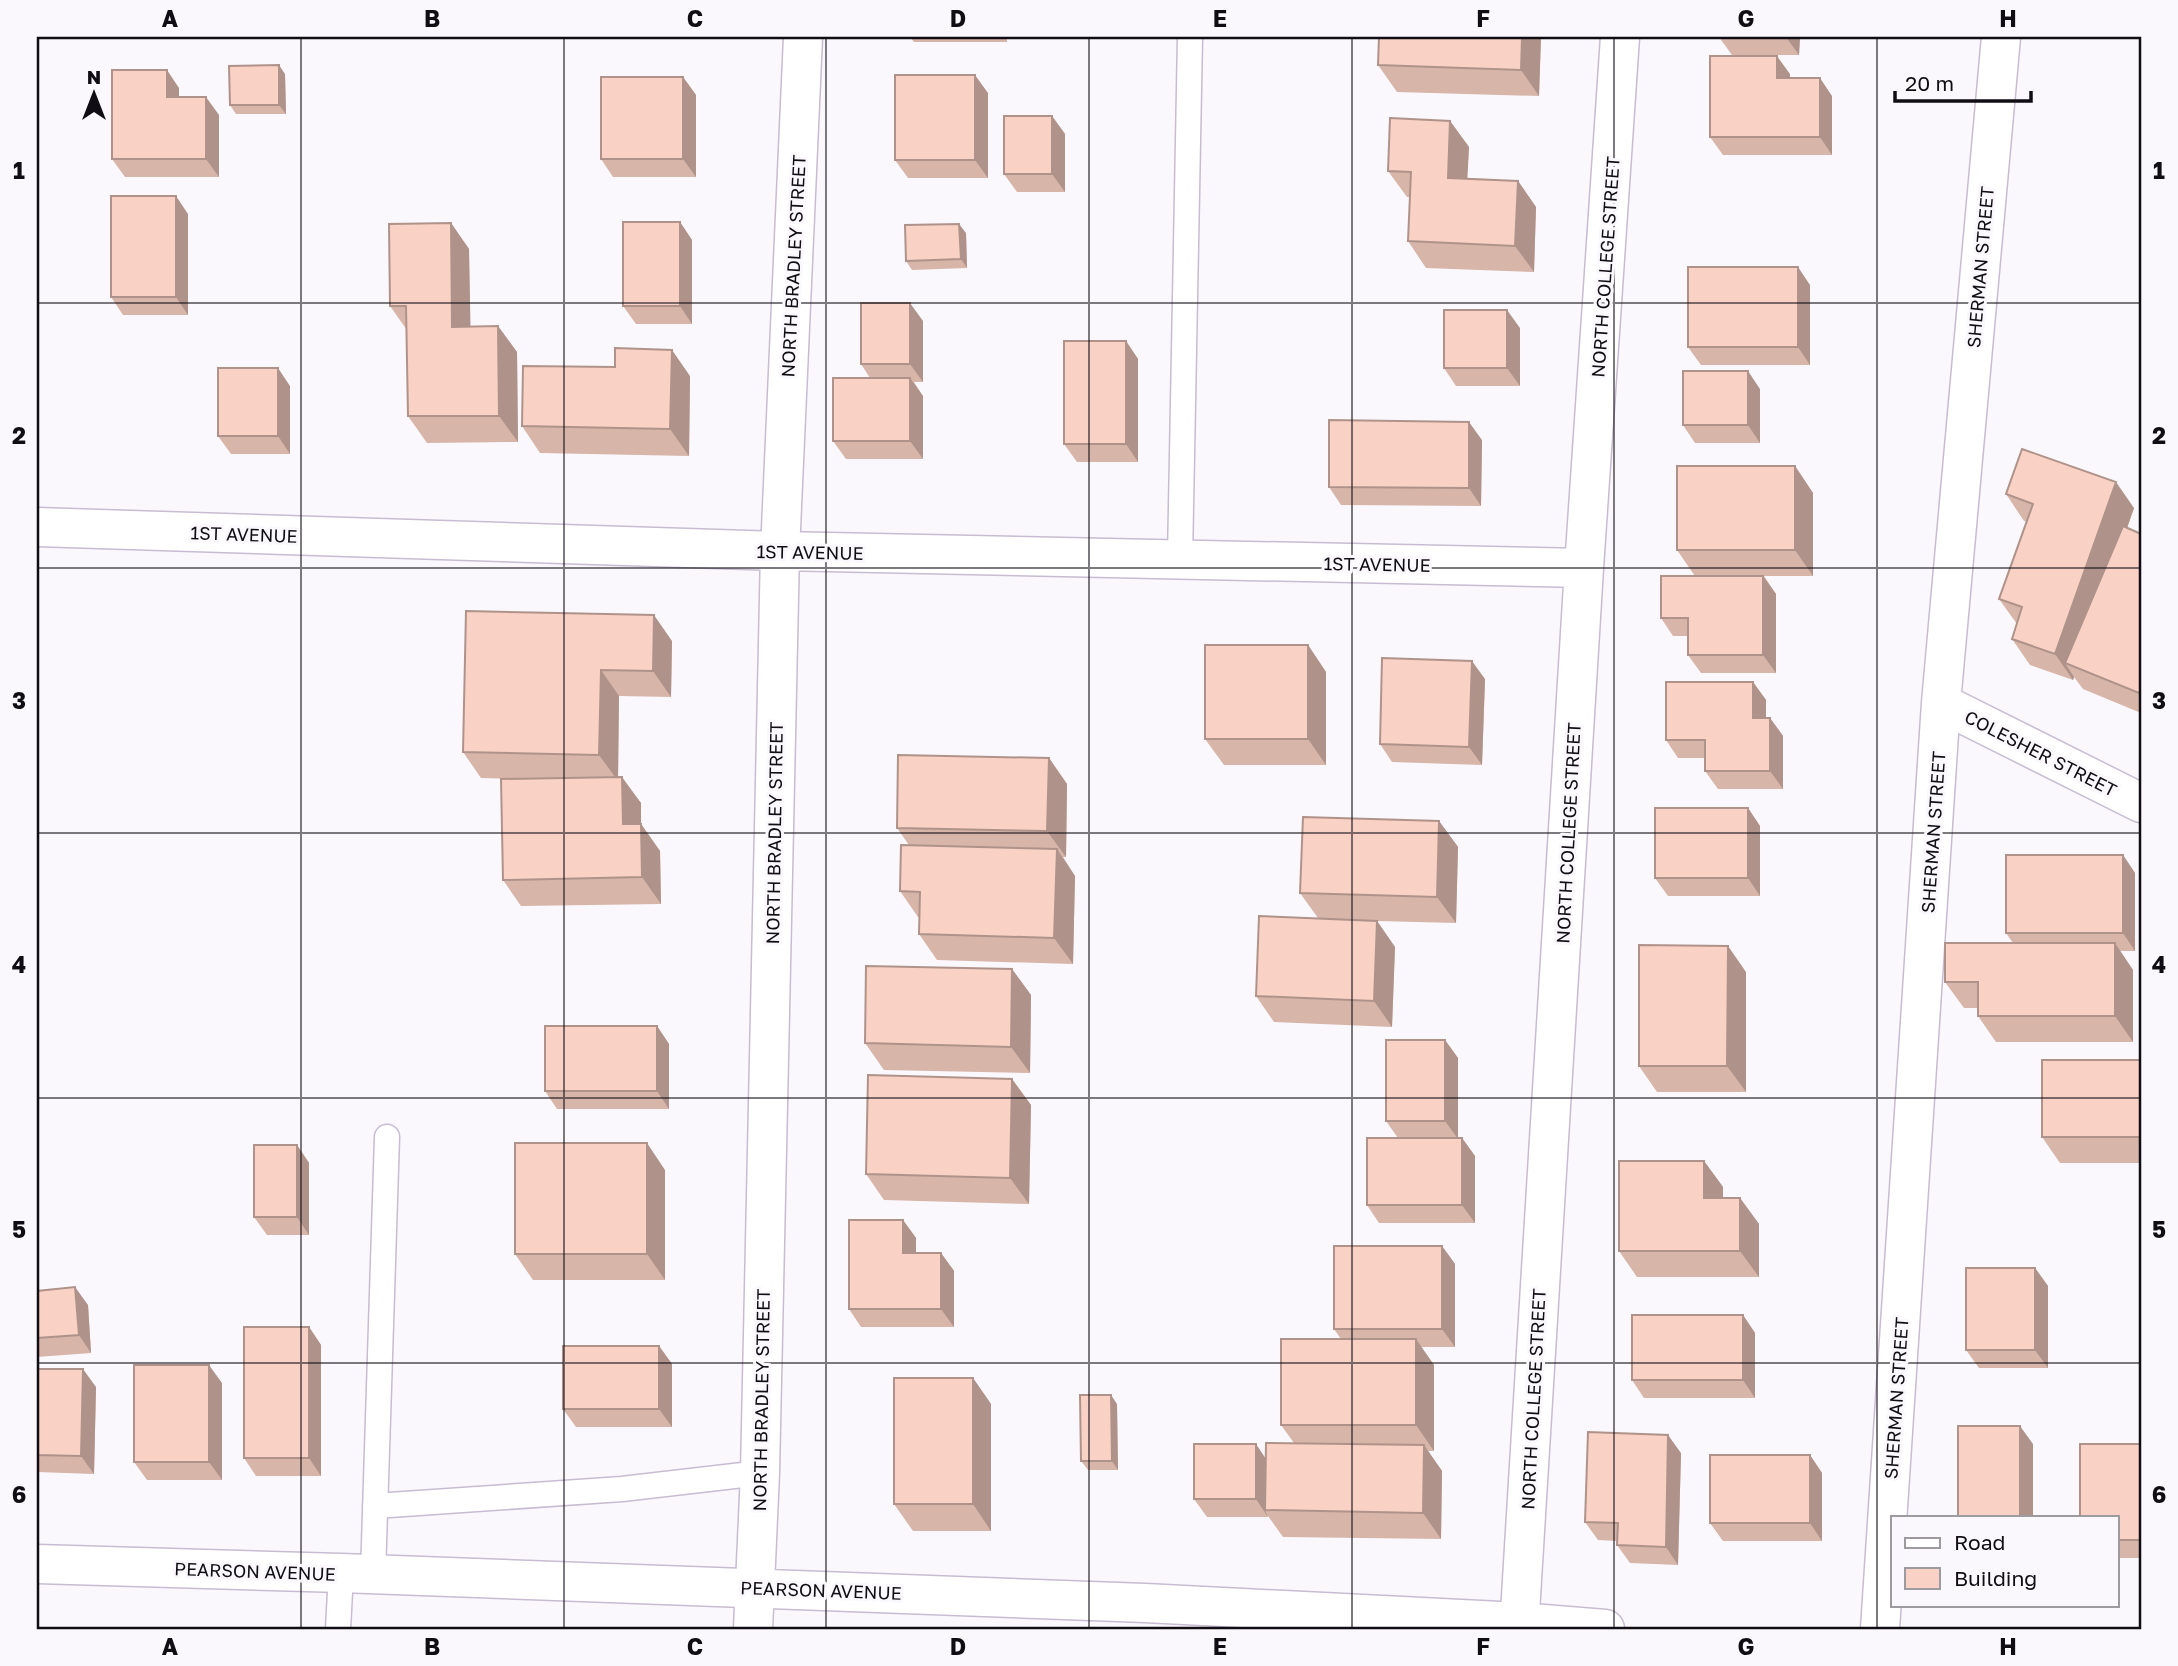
<svg xmlns="http://www.w3.org/2000/svg" width="2178" height="1666" viewBox="0 0 2178 1666" font-family="'Golos Text',sans-serif">
	<style>
		.lines { fill: none; stroke-linecap: round; stroke-linejoin: round }
		.service-casing { stroke: #c7bcd2; stroke-width: 27 }
		.minor-casing { stroke: #c7bcd2; stroke-width: 41 }
		.service { stroke: #fff; stroke-width: 24 }
		.minor { stroke: #fff; stroke-width: 38 }
		.wall { fill: #d7b5a9 }
		.shaded-wall { fill: #af938a }
		.building { fill: #fad2c5; stroke: #af938a; stroke-width: 2 }
		.grid { fill: none; stroke: #110d14; stroke-width: 2; stroke-opacity: 0.55 }
		.labels { text-anchor: middle; dominant-baseline: central; stroke-width: 6; stroke-linejoin: round; paint-order: stroke }
		.street-label { font-size: 18px; fill: #110d14; stroke: #faf8fd }
		.neatline { fill: none; stroke: #110d14; stroke-width: 2.5 }
		.grid-label { font-size: 23px; text-anchor: middle; font-weight: bold; fill: #110d14 }
	</style>
	<rect width="100%" height="100%" fill="#faf8fd"/>
	<g class="lines">
		<g class="service-casing">
			<path id="service" d="M 1180,559 L 1190,37
				M 375,1506 L 622,1489 L 760,1473
				M 373,1575 L 387,1137
				M 338,1629 L 341,1573"/>
		</g>
		<g class="minor-casing">
			<path id="minor" d="M 37,527 L 780,551 L 1584,568
				M 1941,703 L 2141,803
				M 37,1564 L 341,1573 L 1145,1603 L 1520,1622 L 1605,1629
				M 753,1629 L 760,1473 L 780,551 L 803,37
				M 1519,1629 L 1584,568 L 1620,37
				M 1880,1629 L 1941,703 L 2001,37"/>
		</g>
		<use href="#service" class="service"/>
		<use href="#minor" class="minor"/>
	</g>
	<path class="wall" d="M 910,37 L 1007,37 L 1007,42 L 914,42 Z
		M 1379,37 L 1541,37 L 1539,96 L 1397,92 L 1378,65 Z
		M 1719,37 L 1800,37 L 1799,55 L 1732,55 Z
		M 285,74 L 286,114 L 236,114 L 230,105 Z
		M 1790,74 L 1790,78 L 1832,96 L 1832,155 L 1723,155 L 1710,137 Z
		M 683,77 L 696,95 L 696,177 L 613,177 L 601,159 Z
		M 179,88 L 179,97 L 219,115 L 219,177 L 125,177 L 112,159 Z
		M 988,93 L 988,178 L 908,178 L 895,160 Z
		M 1052,116 L 1065,134 L 1065,192 L 1017,192 L 1004,174 Z
		M 1450,121 L 1469,147 L 1467,178 L 1518,181 L 1536,207 L 1534,272 L 1426,268 L 1408,241 L 1410,197 L 1407,197 L 1388,171 Z
		M 188,214 L 188,315 L 123,315 L 111,297 Z
		M 680,222 L 692,240 L 692,324 L 636,324 L 623,306 Z
		M 451,223 L 469,249 L 470,327 L 498,326 L 517,352 L 518,442 L 427,443 L 408,416 L 407,330 L 390,306 Z
		M 966,233 L 967,268 L 912,270 L 906,261 Z
		M 1810,285 L 1810,365 L 1701,365 L 1688,347 Z
		M 923,321 L 923,382 L 914,382 L 923,396 L 923,459 L 846,459 L 833,441 L 870,378 L 861,364 Z
		M 1520,328 L 1520,386 L 1456,386 L 1444,368 Z
		M 1126,341 L 1138,359 L 1138,462 L 1077,462 L 1064,444 Z
		M 615,367 L 690,376 L 689,456 L 540,453 L 522,426 Z
		M 290,386 L 290,454 L 231,454 L 218,436 Z
		M 1760,389 L 1760,443 L 1695,443 L 1683,425 Z
		M 1482,440 L 1481,506 L 1341,505 L 1329,487 Z
		M 1795,466 L 1813,493 L 1813,576 L 1764,576 L 1776,594 L 1776,673 L 1701,673 L 1688,655 L 1688,636 L 1673,636 L 1661,618 L 1695,576 L 1677,550 Z
		M 2006,494 L 2134,508 L 2127,528 L 2141,534 L 2141,713 L 2083,689 L 2074,677 L 2073,680 L 2030,665 L 2012,639 L 2017,624 L 1999,599 L 2026,521 L 2024,521 Z
		M 466,611 L 672,641 L 671,697 L 619,696 L 618,777 L 641,803 L 641,824 L 660,851 L 661,904 L 521,906 L 503,880 L 515,779 L 481,778 L 463,752 Z
		M 1308,645 L 1326,672 L 1326,765 L 1224,765 L 1205,739 Z
		M 1485,679 L 1482,765 L 1392,762 L 1380,744 Z
		M 1753,682 L 1766,700 L 1766,718 L 1770,718 L 1783,736 L 1783,789 L 1718,789 L 1705,771 L 1705,758 L 1678,758 L 1666,740 Z
		M 1049,758 L 1067,784 L 1066,857 L 1063,857 L 1075,876 L 1073,964 L 937,960 L 919,934 L 919,917 L 918,917 L 900,891 L 909,845 L 897,828 Z
		M 1748,808 L 1760,826 L 1760,896 L 1668,896 L 1655,878 Z
		M 1439,821 L 1458,847 L 1456,923 L 1377,921 L 1395,947 L 1392,1027 L 1274,1022 L 1256,996 L 1318,918 L 1300,893 Z
		M 2123,855 L 2135,873 L 2135,951 L 2120,951 L 2133,970 L 2133,1042 L 1996,1042 L 1978,1016 L 1978,1008 L 1964,1008 L 1945,982 L 2013,943 L 2006,933 Z
		M 1012,969 L 1031,995 L 1030,1073 L 884,1070 L 865,1043 Z
		M 1746,972 L 1746,1092 L 1657,1092 L 1639,1066 Z
		M 657,1026 L 669,1044 L 669,1109 L 557,1109 L 545,1091 Z
		M 1445,1040 L 1458,1058 L 1458,1138 L 1462,1138 L 1475,1156 L 1475,1223 L 1379,1223 L 1367,1205 L 1398,1138 L 1386,1121 Z
		M 2141,1060 L 2141,1163 L 2060,1163 L 2042,1137 Z
		M 1012,1079 L 1031,1105 L 1029,1204 L 884,1200 L 866,1174 Z
		M 297,1145 L 309,1163 L 309,1235 L 267,1235 L 254,1217 Z
		M 1704,1161 L 1723,1187 L 1723,1198 L 1740,1198 L 1759,1224 L 1759,1277 L 1637,1277 L 1619,1251 Z
		M 665,1170 L 665,1280 L 533,1280 L 515,1254 Z
		M 903,1220 L 916,1238 L 916,1253 L 941,1253 L 954,1271 L 954,1327 L 861,1327 L 849,1309 Z
		M 1442,1246 L 1455,1264 L 1455,1347 L 1421,1347 L 1434,1365 L 1434,1451 L 1428,1451 L 1442,1471 L 1441,1539 L 1283,1537 L 1268,1516 L 1268,1517 L 1207,1517 L 1194,1499 L 1294,1443 L 1281,1425 L 1341,1339 L 1334,1329 Z
		M 2035,1268 L 2048,1286 L 2048,1368 L 1979,1368 L 1966,1350 Z
		M 37,1291 L 88,1305 L 91,1353 L 37,1357 Z
		M 1743,1315 L 1755,1333 L 1755,1398 L 1644,1398 L 1632,1380 Z
		M 309,1327 L 321,1345 L 321,1476 L 256,1476 L 244,1458 Z
		M 659,1346 L 672,1364 L 672,1427 L 576,1427 L 563,1409 Z
		M 37,1369 L 96,1387 L 94,1474 L 37,1472 Z
		M 973,1378 L 991,1404 L 991,1531 L 913,1531 L 894,1504 Z
		M 222,1383 L 222,1480 L 147,1480 L 134,1462 Z
		M 1117,1404 L 1118,1470 L 1088,1470 L 1081,1461 Z
		M 2141,1444 L 2141,1558 L 2117,1558 L 2117,1517 Z
		M 1681,1453 L 1678,1565 L 1630,1563 L 1617,1545 L 1617,1541 L 1598,1540 L 1585,1522 Z
		M 1810,1455 L 1822,1473 L 1822,1541 L 1723,1541 L 1710,1523 Z"/>
	<path class="shaded-wall" d="M 1522,37 L 1541,37 L 1539,96 L 1521,70 Z
		M 1786,37 L 1800,37 L 1799,55 Z
		M 1777,56 L 1790,74 L 1790,96 L 1777,78 Z
		M 279,65 L 285,74 L 286,114 L 279,105 Z
		M 167,70 L 179,88 L 179,115 L 167,97 Z
		M 975,75 L 988,93 L 988,178 L 975,160 Z
		M 683,77 L 696,95 L 696,177 L 683,159 Z
		M 1820,78 L 1832,96 L 1832,155 L 1820,137 Z
		M 206,97 L 219,115 L 219,177 L 206,159 Z
		M 1052,116 L 1065,134 L 1065,192 L 1052,174 Z
		M 1450,121 L 1469,147 L 1466,204 L 1448,178 Z
		M 1518,181 L 1536,207 L 1534,272 L 1515,246 Z
		M 176,196 L 188,214 L 188,315 L 176,297 Z
		M 680,222 L 692,240 L 692,324 L 680,306 Z
		M 451,223 L 469,249 L 471,353 L 452,327 Z
		M 959,224 L 966,233 L 967,268 L 961,259 Z
		M 1798,267 L 1810,285 L 1810,365 L 1798,347 Z
		M 910,303 L 923,321 L 923,382 L 910,364 Z
		M 1507,310 L 1520,328 L 1520,386 L 1507,368 Z
		M 498,326 L 517,352 L 518,442 L 499,416 Z
		M 1126,341 L 1138,359 L 1138,462 L 1126,444 Z
		M 672,350 L 690,376 L 689,456 L 670,429 Z
		M 278,368 L 290,386 L 290,454 L 278,436 Z
		M 1748,371 L 1760,389 L 1760,443 L 1748,425 Z
		M 910,378 L 923,396 L 923,459 L 910,441 Z
		M 1469,422 L 1482,440 L 1481,506 L 1469,488 Z
		M 1795,466 L 1813,493 L 1813,576 L 1795,550 Z
		M 2116,482 L 2134,508 L 2078,668 L 2065,663 L 2074,677 L 2073,680 L 2055,654 Z
		M 1763,576 L 1776,594 L 1776,673 L 1763,655 Z
		M 654,615 L 672,641 L 671,697 L 653,671 Z
		M 1308,645 L 1326,672 L 1326,765 L 1308,739 Z
		M 1472,661 L 1485,679 L 1482,765 L 1469,747 Z
		M 601,670 L 619,696 L 618,781 L 599,755 Z
		M 1753,682 L 1766,700 L 1766,736 L 1753,718 Z
		M 1770,718 L 1783,736 L 1783,789 L 1770,771 Z
		M 1049,758 L 1067,784 L 1066,857 L 1047,831 Z
		M 622,777 L 641,803 L 641,851 L 623,824 Z
		M 1748,808 L 1760,826 L 1760,896 L 1748,878 Z
		M 1439,821 L 1458,847 L 1456,923 L 1437,897 Z
		M 641,824 L 660,851 L 661,904 L 642,877 Z
		M 1057,849 L 1075,876 L 1073,964 L 1054,938 Z
		M 2123,855 L 2135,873 L 2135,951 L 2123,933 Z
		M 1377,921 L 1395,947 L 1392,1027 L 1374,1001 Z
		M 2115,943 L 2133,970 L 2133,1042 L 2115,1016 Z
		M 1728,946 L 1746,972 L 1746,1092 L 1727,1066 Z
		M 1012,969 L 1031,995 L 1030,1073 L 1011,1047 Z
		M 657,1026 L 669,1044 L 669,1109 L 657,1091 Z
		M 1445,1040 L 1458,1058 L 1458,1139 L 1445,1121 Z
		M 1012,1079 L 1031,1105 L 1029,1204 L 1010,1178 Z
		M 1462,1138 L 1475,1156 L 1475,1223 L 1462,1205 Z
		M 647,1143 L 665,1170 L 665,1280 L 647,1254 Z
		M 297,1145 L 309,1163 L 309,1235 L 297,1217 Z
		M 1704,1161 L 1723,1187 L 1723,1224 L 1704,1198 Z
		M 1740,1198 L 1759,1224 L 1759,1277 L 1740,1251 Z
		M 903,1220 L 916,1238 L 916,1271 L 903,1253 Z
		M 1442,1246 L 1455,1264 L 1455,1347 L 1442,1329 Z
		M 941,1253 L 954,1271 L 954,1327 L 941,1309 Z
		M 2035,1268 L 2048,1286 L 2048,1368 L 2035,1350 Z
		M 75,1287 L 88,1305 L 91,1353 L 79,1335 Z
		M 1743,1315 L 1755,1333 L 1755,1398 L 1743,1380 Z
		M 309,1327 L 321,1345 L 321,1476 L 309,1458 Z
		M 1416,1339 L 1434,1365 L 1434,1451 L 1416,1425 Z
		M 659,1346 L 672,1364 L 672,1427 L 659,1409 Z
		M 209,1365 L 222,1383 L 222,1480 L 209,1462 Z
		M 83,1369 L 96,1387 L 94,1474 L 81,1456 Z
		M 973,1378 L 991,1404 L 991,1531 L 973,1504 Z
		M 1111,1395 L 1117,1404 L 1118,1470 L 1112,1461 Z
		M 2020,1426 L 2033,1444 L 2033,1517 L 2020,1517 Z
		M 1668,1435 L 1681,1453 L 1678,1565 L 1666,1547 Z
		M 1256,1444 L 1268,1462 L 1265,1510 L 1268,1517 L 1256,1499 Z
		M 1424,1445 L 1442,1471 L 1441,1539 L 1423,1513 Z
		M 1810,1455 L 1822,1473 L 1822,1541 L 1810,1523 Z"/>
	<path class="building" d="M 1379,37 L 1522,37 L 1521,70 L 1378,65 Z
		M 1710,56 L 1777,56 L 1777,78 L 1820,78 L 1820,137 L 1710,137 Z
		M 279,65 L 279,105 L 230,105 L 229,66 Z
		M 112,70 L 167,70 L 167,97 L 206,97 L 206,159 L 112,159 Z
		M 895,75 L 975,75 L 975,160 L 895,160 Z
		M 601,77 L 683,77 L 683,159 L 601,159 Z
		M 1004,116 L 1052,116 L 1052,174 L 1004,174 Z
		M 1390,118 L 1450,121 L 1448,178 L 1518,181 L 1515,246 L 1408,241 L 1411,172 L 1388,171 Z
		M 111,196 L 176,196 L 176,297 L 111,297 Z
		M 623,222 L 680,222 L 680,306 L 623,306 Z
		M 451,223 L 452,327 L 498,326 L 499,416 L 408,416 L 406,306 L 390,306 L 389,224 Z
		M 959,224 L 961,259 L 906,261 L 905,225 Z
		M 1688,267 L 1798,267 L 1798,347 L 1688,347 Z
		M 861,303 L 910,303 L 910,364 L 861,364 Z
		M 1444,310 L 1507,310 L 1507,368 L 1444,368 Z
		M 1064,341 L 1126,341 L 1126,444 L 1064,444 Z
		M 615,348 L 672,350 L 670,429 L 522,426 L 523,366 L 615,367 Z
		M 218,368 L 278,368 L 278,436 L 218,436 Z
		M 1683,371 L 1748,371 L 1748,425 L 1683,425 Z
		M 833,378 L 910,378 L 910,441 L 833,441 Z
		M 1329,420 L 1469,422 L 1469,488 L 1329,487 Z
		M 2022,449 L 2116,482 L 2055,654 L 2012,639 L 2022,607 L 1999,599 L 2033,504 L 2006,494 Z
		M 1677,466 L 1795,466 L 1795,550 L 1677,550 Z
		M 2123,526 L 2141,534 L 2141,688 L 2139,693 L 2065,663 Z
		M 1661,576 L 1763,576 L 1763,655 L 1688,655 L 1688,618 L 1661,618 Z
		M 466,611 L 654,615 L 653,671 L 601,670 L 599,755 L 463,752 Z
		M 1205,645 L 1308,645 L 1308,739 L 1205,739 Z
		M 1382,658 L 1472,661 L 1469,747 L 1380,744 Z
		M 1666,682 L 1753,682 L 1753,718 L 1770,718 L 1770,771 L 1705,771 L 1705,740 L 1666,740 Z
		M 898,755 L 1049,758 L 1047,831 L 897,828 Z
		M 622,777 L 623,824 L 641,824 L 642,877 L 503,880 L 501,779 Z
		M 1655,808 L 1748,808 L 1748,878 L 1655,878 Z
		M 1303,817 L 1439,821 L 1437,897 L 1300,893 Z
		M 901,845 L 1057,849 L 1054,938 L 919,934 L 920,892 L 900,891 Z
		M 2006,855 L 2123,855 L 2123,933 L 2006,933 Z
		M 1259,916 L 1377,921 L 1374,1001 L 1256,996 Z
		M 1945,943 L 2115,943 L 2115,1016 L 1978,1016 L 1978,982 L 1945,982 Z
		M 1639,945 L 1728,946 L 1727,1066 L 1639,1066 Z
		M 866,966 L 1012,969 L 1011,1047 L 865,1043 Z
		M 545,1026 L 657,1026 L 657,1091 L 545,1091 Z
		M 1386,1040 L 1445,1040 L 1445,1121 L 1386,1121 Z
		M 2042,1060 L 2141,1060 L 2141,1137 L 2042,1137 Z
		M 868,1075 L 1012,1079 L 1010,1178 L 866,1174 Z
		M 1367,1138 L 1462,1138 L 1462,1205 L 1367,1205 Z
		M 515,1143 L 647,1143 L 647,1254 L 515,1254 Z
		M 254,1145 L 297,1145 L 297,1217 L 254,1217 Z
		M 1619,1161 L 1704,1161 L 1704,1198 L 1740,1198 L 1740,1251 L 1619,1251 Z
		M 849,1220 L 903,1220 L 903,1253 L 941,1253 L 941,1309 L 849,1309 Z
		M 1334,1246 L 1442,1246 L 1442,1329 L 1334,1329 Z
		M 1966,1268 L 2035,1268 L 2035,1350 L 1966,1350 Z
		M 75,1287 L 79,1335 L 37,1338 L 37,1291 Z
		M 1632,1315 L 1743,1315 L 1743,1380 L 1632,1380 Z
		M 244,1327 L 309,1327 L 309,1458 L 244,1458 Z
		M 1281,1339 L 1416,1339 L 1416,1425 L 1281,1425 Z
		M 563,1346 L 659,1346 L 659,1409 L 563,1409 Z
		M 134,1365 L 209,1365 L 209,1462 L 134,1462 Z
		M 37,1369 L 83,1369 L 81,1456 L 37,1455 Z
		M 894,1378 L 973,1378 L 973,1504 L 894,1504 Z
		M 1080,1395 L 1111,1395 L 1112,1461 L 1081,1461 Z
		M 1958,1426 L 2020,1426 L 2020,1517 L 1958,1517 Z
		M 1588,1432 L 1668,1435 L 1666,1547 L 1617,1545 L 1618,1523 L 1585,1522 Z
		M 1266,1443 L 1424,1445 L 1423,1513 L 1265,1510 Z
		M 1194,1444 L 1256,1444 L 1256,1499 L 1194,1499 Z
		M 2080,1444 L 2141,1444 L 2141,1540 L 2117,1540 L 2117,1517 L 2080,1517 Z
		M 1710,1455 L 1810,1455 L 1810,1523 L 1710,1523 Z"/>
	<path class="grid" d="M 301,37 L 301,1629M 564,37 L 564,1629M 826,37 L 826,1629M 1089,37 L 1089,1629M 1352,37 L 1352,1629M 1614,37 L 1614,1629M 1877,37 L 1877,1629M 37,303 L 2141,303M 37,568 L 2141,568M 37,833 L 2141,833M 37,1098 L 2141,1098M 37,1363 L 2141,1363"/>
	<g class="labels">
		<g class="street-label">
			<text transform="translate(793 266) rotate(-87)">NORTH BRADLEY STREET</text>
			<text transform="translate(1605 267) rotate(-86)">NORTH COLLEGE STREET</text>
			<text transform="translate(1980 267) rotate(-85)">SHERMAN STREET</text>
			<text transform="translate(244 534) rotate(2)">1ST AVENUE</text>
			<text transform="translate(810 552) rotate(1)">1ST AVENUE</text>
			<text transform="translate(1377 564) rotate(1)">1ST AVENUE</text>
			<text transform="translate(2041 753) rotate(27)">COLESHER STREET</text>
			<text transform="translate(1933 832) rotate(-86)">SHERMAN STREET</text>
			<text transform="translate(774 833) rotate(-89)">NORTH BRADLEY STREET</text>
			<text transform="translate(1568 833) rotate(-87)">NORTH COLLEGE STREET</text>
			<text transform="translate(1896 1398) rotate(-86)">SHERMAN STREET</text>
			<text transform="translate(1533 1399) rotate(-87)">NORTH COLLEGE STREET</text>
			<text transform="translate(761 1400) rotate(-89)">NORTH BRADLEY STREET</text>
			<text transform="translate(255 1571) rotate(2)">PEARSON AVENUE</text>
			<text transform="translate(821 1590) rotate(2)">PEARSON AVENUE</text>
		</g>
	</g>
	<rect width="2178" height="1666" fill="none" stroke="#faf8fd" stroke-width="77"/>
	<rect x="1891" y="1516" width="228" height="91" fill="#faf8fd" stroke="#9d9aa0" stroke-width="2"/>
	<rect x="1905" y="1538" width="35" height="10" fill="#ffffff" stroke="#9d9aa0" stroke-width="2"/>
	<text x="1954" y="1550" font-size="21" fill="#110d14">Road</text>
	<rect x="1905" y="1568" width="35" height="21" fill="#fad2c5" stroke="#9d9aa0" stroke-width="2"/>
	<text x="1954" y="1586" font-size="21" fill="#110d14">Building</text>
	<g transform="translate(94 94)" stroke="#faf8fd" stroke-width="5" paint-order="stroke">
	<path d="M0-5L12 26L0 18L-12 26Z" fill="#110d14"/>
	<text y="-10" font-size="19" font-weight="bold" text-anchor="middle" fill="#110d14">N</text>
	</g>
	<path d="M1895 91v10h136v-10" fill="none" stroke="#110d14" stroke-width="3.5"/>
	<text x="1905" y="91" font-size="21" fill="#110d14" stroke="#faf8fd" stroke-width="5" paint-order="stroke">20 m</text>
	<rect x="38" y="38" width="2102" height="1590" class="neatline"/>
	<g class="grid-label">
		<text x="170" y="27">A</text>
		<text x="432" y="27">B</text>
		<text x="695" y="27">C</text>
		<text x="958" y="27">D</text>
		<text x="1220" y="27">E</text>
		<text x="1483" y="27">F</text>
		<text x="1746" y="27">G</text>
		<text x="2008" y="27">H</text>
		<text x="19" y="179">1</text>
		<text x="2159" y="179">1</text>
		<text x="19" y="444">2</text>
		<text x="2159" y="444">2</text>
		<text x="19" y="709">3</text>
		<text x="2159" y="709">3</text>
		<text x="19" y="973">4</text>
		<text x="2159" y="973">4</text>
		<text x="19" y="1238">5</text>
		<text x="2159" y="1238">5</text>
		<text x="19" y="1503">6</text>
		<text x="2159" y="1503">6</text>
		<text x="170" y="1655">A</text>
		<text x="432" y="1655">B</text>
		<text x="695" y="1655">C</text>
		<text x="958" y="1655">D</text>
		<text x="1220" y="1655">E</text>
		<text x="1483" y="1655">F</text>
		<text x="1746" y="1655">G</text>
		<text x="2008" y="1655">H</text>
	</g>
</svg>
